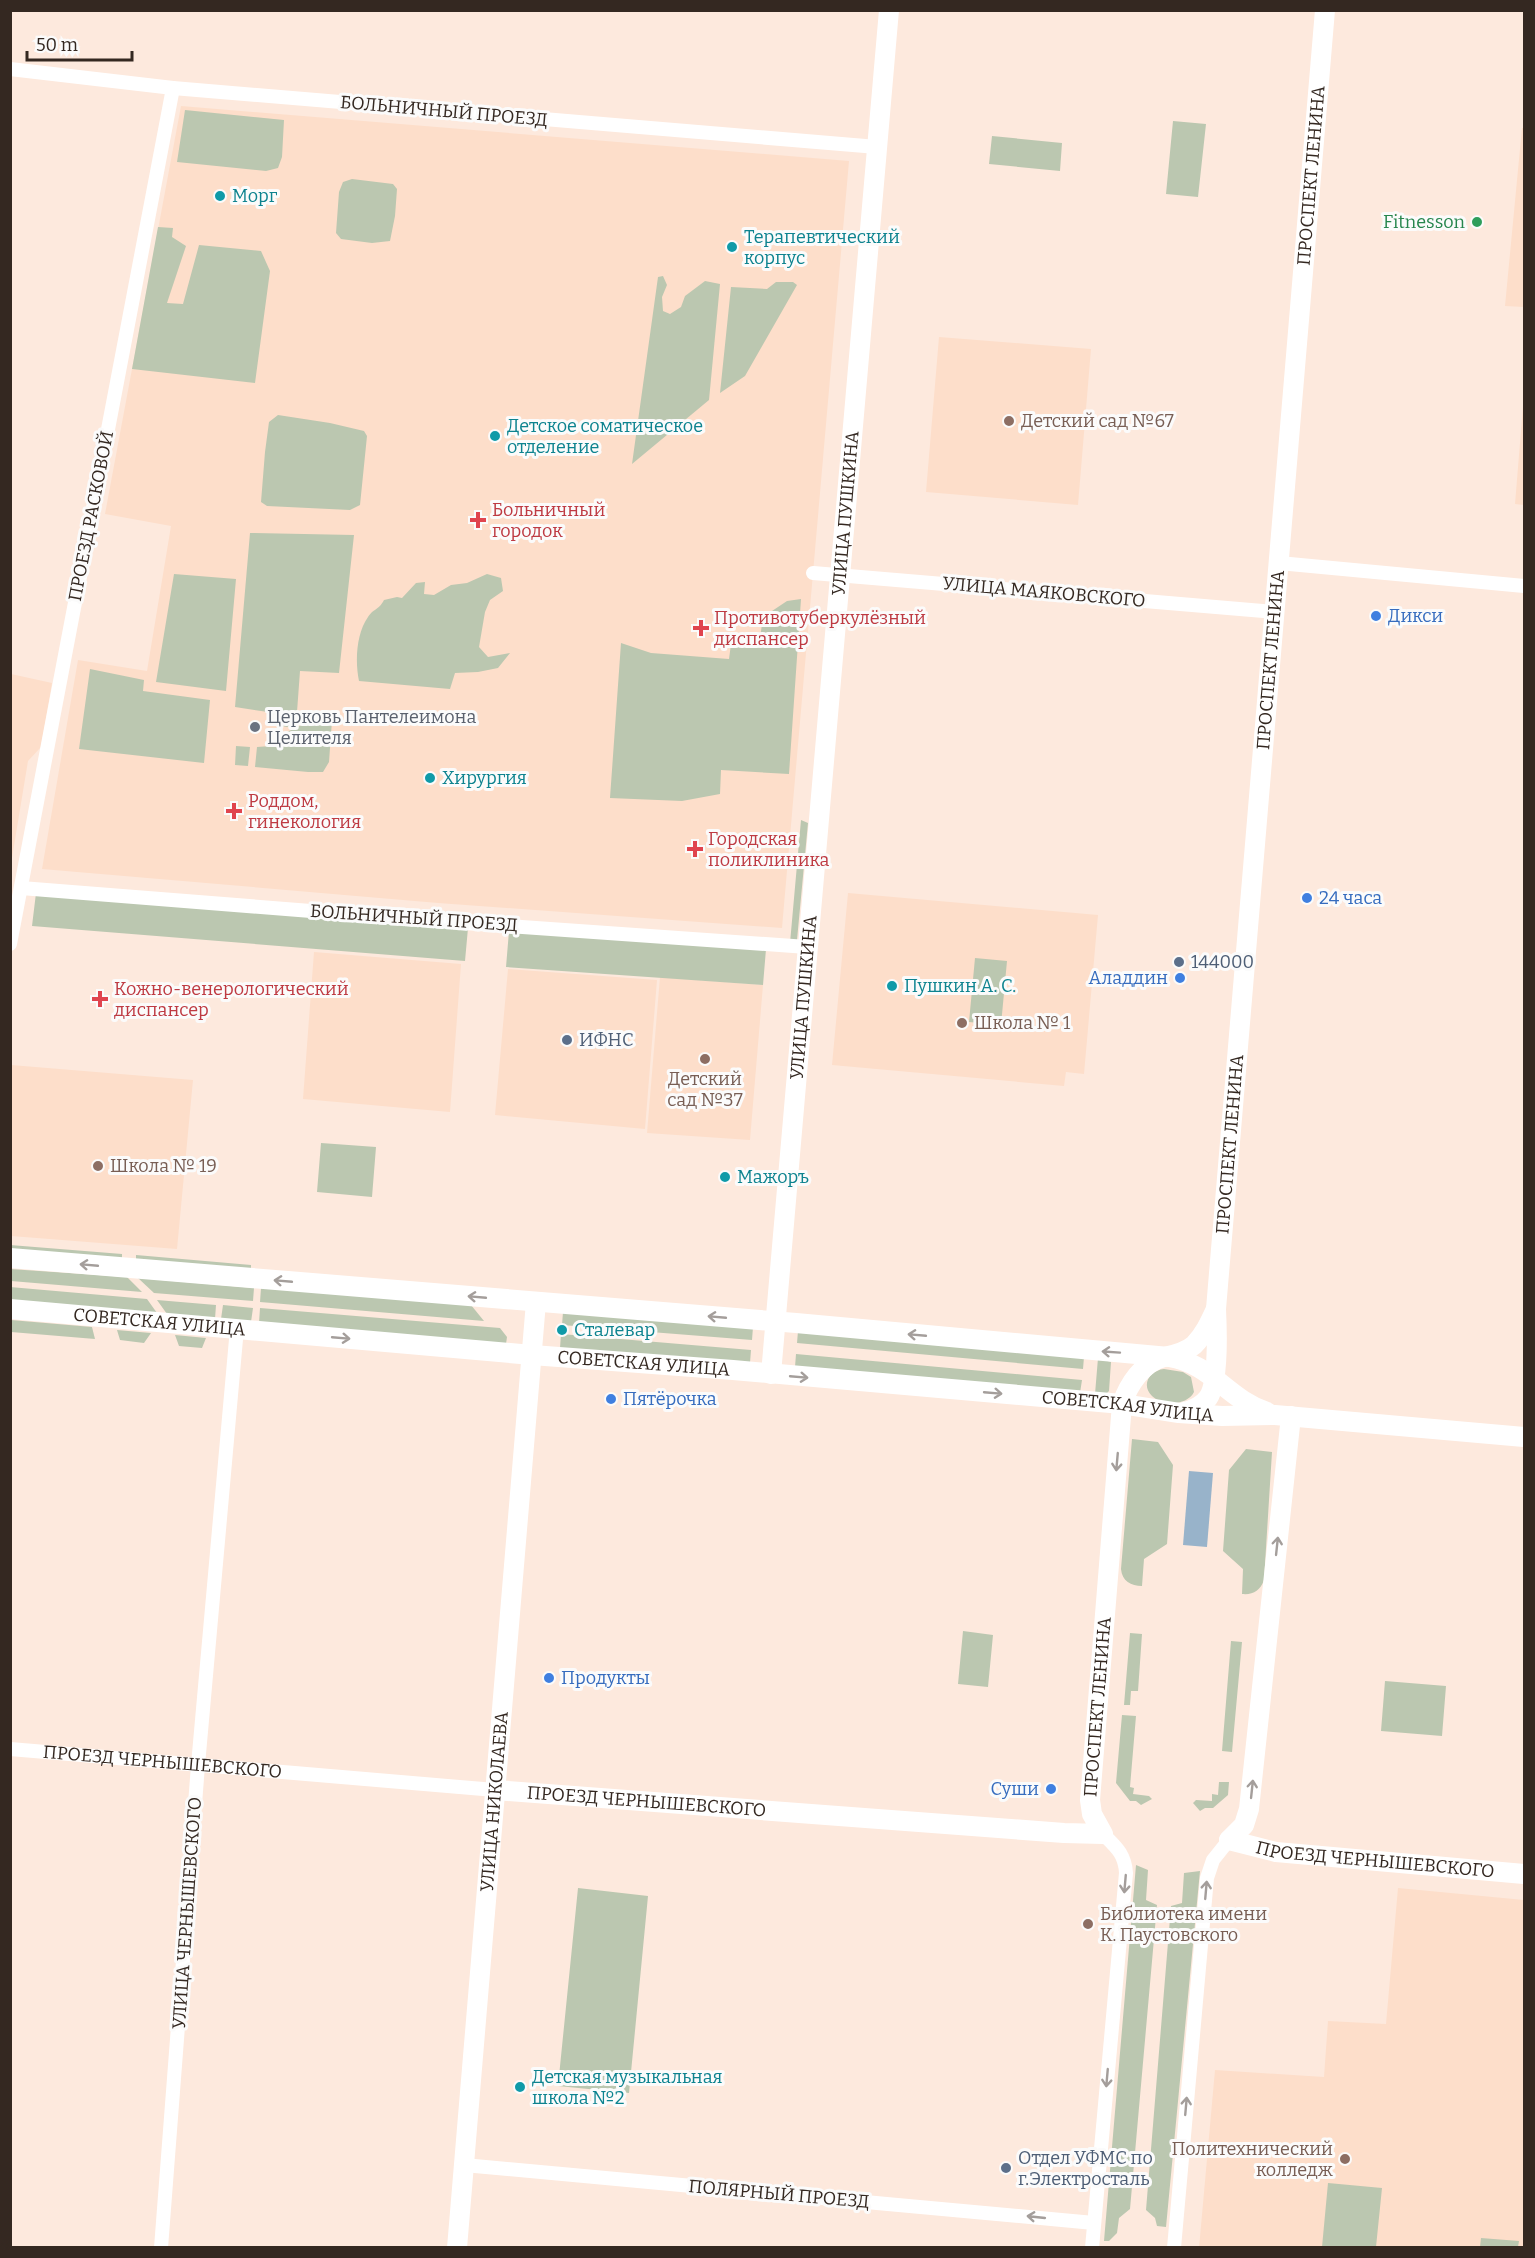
<svg xmlns="http://www.w3.org/2000/svg" width="1535" height="2258" viewBox="0 0 1535 2258" font-family="Bitter,serif">
	<style>
		.built { fill: #fddeca }
		.green { fill: #bbc7b0 }
		.water { fill: #98b3ca }
		.lines { fill: none; stroke-linecap: round; stroke-linejoin: round }
		.street { stroke: #fff; stroke-width: 14 }
		.secondary { stroke: #fff; stroke-width: 20 }
		.oneway { stroke: #a49e9b }
		.culture-dot { fill: #0f9aa8; stroke: #fbfbfb; stroke-width: 2 }
		.leisure-dot { fill: #2e9e5b; stroke: #fbfbfb; stroke-width: 2 }
		.education-dot { fill: #8d6e63; stroke: #fbfbfb; stroke-width: 2 }
		.health-dot { fill: #e0444e; stroke: #fbfbfb; stroke-width: 2 }
		.shop-dot { fill: #3f7fe0; stroke: #fbfbfb; stroke-width: 2 }
		.worship-dot { fill: #6b7280; stroke: #fbfbfb; stroke-width: 2 }
		.service-dot { fill: #5c6f8a; stroke: #fbfbfb; stroke-width: 2 }
		.labels { text-anchor: middle; dominant-baseline: central; stroke-width: 6; stroke-linejoin: round; paint-order: stroke }
		.street-label { font-size: 18px; fill: #342821; stroke: #fbfbfb }
		.culture-label { font-size: 18px; fill: #0d838f; stroke: #fbfbfb; text-anchor: start }
		.leisure-label { font-size: 18px; fill: #27864d; stroke: #fbfbfb; text-anchor: end }
		.education-label { font-size: 18px; fill: #785e54; stroke: #fbfbfb; text-anchor: start }
		.health-label { font-size: 18px; fill: #be3a42; stroke: #fbfbfb; text-anchor: start }
		.shop-label { font-size: 18px; fill: #366cbe; stroke: #fbfbfb; text-anchor: start }
		.worship-label { font-size: 18px; fill: #5b616d; stroke: #fbfbfb; text-anchor: start }
		.service-label { font-size: 18px; fill: #4e5e75; stroke: #fbfbfb; text-anchor: start }
	</style>
	<rect width="100%" height="100%" fill="#fde9dd"/>
	<path class="built" d="M 181,106 L 849,161 L 782,928 L 438,903 L 42,869 L 78,660 L 147,671 L 171,526 L 105,514 Z
		M 1522,128 L 1524,128 L 1524,307 L 1505,306 Z
		M 939,337 L 1091,349 L 1078,505 L 926,492 Z
		M 1524,394 L 1524,505 L 1515,504 Z
		M 11,674 L 52,683 L 41,747 L 28,761 L 11,864 Z
		M 848,893 L 1098,915 L 1084,1074 L 1066,1072 L 1064,1086 L 832,1065 Z
		M 314,952 L 461,964 L 450,1112 L 303,1099 Z
		M 508,969 L 657,980 L 645,1129 L 495,1115 Z
		M 660,977 L 763,985 L 750,1140 L 647,1133 Z
		M 11,1065 L 193,1080 L 177,1249 L 11,1236 Z
		M 1398,1888 L 1524,1900 L 1524,2247 L 1199,2248 L 1215,2070 L 1324,2077 L 1328,2021 L 1386,2024 Z"/>
	<path class="green" d="M 185,110 L 284,120 L 282,157 L 278,168 L 266,171 L 177,162 Z
		M 1173,121 L 1206,124 L 1198,197 L 1166,194 Z
		M 992,136 L 1062,143 L 1060,171 L 989,164 Z
		M 352,179 L 393,184 L 397,189 L 395,216 L 390,241 L 372,243 L 341,239 L 336,233 L 339,192 L 343,182 Z
		M 158,227 L 173,228 L 172,237 L 186,246 L 167,303 L 183,304 L 199,245 L 261,251 L 270,271 L 255,383 L 132,369 Z
		M 663,276 L 667,285 L 662,297 L 663,311 L 670,314 L 681,307 L 685,296 L 705,281 L 720,284 L 709,400 L 632,464 L 658,277 Z
		M 776,282 L 793,282 L 797,285 L 745,376 L 720,393 L 731,287 L 767,289 Z
		M 278,415 L 330,423 L 364,431 L 367,436 L 360,505 L 350,510 L 267,506 L 261,502 L 265,452 L 269,422 Z
		M 250,533 L 354,535 L 339,673 L 300,671 L 297,712 L 307,713 L 304,719 L 287,727 L 282,726 L 281,718 L 268,712 L 235,707 Z
		M 174,574 L 236,579 L 226,691 L 156,682 Z
		M 487,574 L 501,578 L 503,591 L 490,600 L 485,612 L 479,647 L 488,657 L 510,653 L 498,668 L 478,672 L 455,673 L 450,689 L 359,681 C 355,662 356,634 368,617 C 374,608 378,611 384,600 L 397,597 L 402,598 L 416,583 L 425,582 L 424,594 L 434,595 L 451,585 L 467,583 Z
		M 801,599 L 789,774 L 721,770 L 720,794 L 682,801 L 610,798 L 621,643 L 651,653 L 729,659 L 731,644 L 759,645 L 763,617 L 787,601 Z
		M 90,669 L 144,680 L 143,691 L 210,700 L 204,763 L 79,749 Z
		M 314,719 L 332,720 L 329,762 L 323,772 L 308,772 L 255,767 L 257,747 L 271,746 L 283,740 L 287,732 Z
		M 236,746 L 250,747 L 248,766 L 235,765 Z
		M 801,820 L 808,823 L 797,940 L 790,943 Z
		M 36,893 L 468,928 L 465,961 L 32,926 Z
		M 509,931 L 766,949 L 763,985 L 506,967 Z
		M 975,958 L 1007,961 L 1001,1025 L 969,1022 Z
		M 321,1143 L 376,1147 L 372,1197 L 317,1192 Z
		M 10,1245 L 122,1254 L 122,1258 L 11,1249 Z
		M 136,1255 L 251,1265 L 251,1269 L 136,1259 Z
		M 10,1269 L 127,1277 L 142,1292 L 11,1281 Z
		M 138,1278 L 254,1288 L 253,1301 L 154,1293 Z
		M 10,1287 L 147,1299 L 157,1313 L 11,1301 Z
		M 261,1288 L 471,1305 L 484,1321 L 260,1302 Z
		M 157,1300 L 216,1305 L 215,1319 L 167,1314 Z
		M 223,1305 L 253,1308 L 251,1322 L 221,1319 Z
		M 260,1308 L 500,1328 L 507,1337 L 506,1344 L 259,1323 Z
		M 563,1312 L 753,1327 L 752,1340 L 562,1325 Z
		M 11,1320 L 92,1327 L 95,1339 L 11,1332 Z
		M 117,1330 L 151,1333 L 144,1343 L 120,1340 Z
		M 798,1331 L 1084,1357 L 1083,1369 L 797,1343 Z
		M 561,1334 L 751,1350 L 750,1363 L 560,1348 Z
		M 175,1335 L 206,1338 L 202,1348 L 179,1346 Z
		M 796,1354 L 1082,1380 L 1080,1393 L 795,1367 Z
		M 1098,1358 L 1111,1362 L 1109,1391 L 1106,1394 L 1095,1394 Z
		M 1164,1369 L 1183,1372 L 1191,1377 L 1194,1392 C 1187,1406 1162,1406 1152,1396 C 1140,1384 1151,1370 1164,1369 Z
		M 1132,1439 L 1158,1442 L 1173,1465 L 1167,1544 L 1144,1559 L 1142,1586 C 1131,1586 1122,1581 1121,1569 Z
		M 1246,1449 L 1272,1452 L 1264,1580 C 1260,1591 1253,1595 1242,1594 L 1243,1569 L 1223,1551 L 1229,1470 Z
		M 963,1631 L 993,1635 L 988,1687 L 958,1684 Z
		M 1130,1633 L 1142,1634 L 1138,1691 L 1131,1691 L 1130,1705 L 1124,1705 Z
		M 1231,1641 L 1242,1642 L 1232,1752 L 1222,1751 Z
		M 1385,1681 L 1446,1686 L 1442,1736 L 1381,1731 Z
		M 1122,1715 L 1136,1716 L 1130,1787 L 1134,1788 L 1133,1794 L 1149,1796 L 1152,1799 L 1141,1805 L 1136,1801 L 1130,1801 L 1116,1783 Z
		M 1219,1782 L 1229,1782 L 1228,1795 L 1213,1808 L 1205,1808 L 1200,1811 L 1193,1803 L 1196,1800 L 1212,1801 L 1212,1794 L 1218,1795 Z
		M 1136,1865 L 1148,1870 L 1146,1900 L 1157,1905 L 1130,2209 L 1119,2218 L 1117,2233 L 1109,2241 L 1104,2241 Z
		M 1200,1871 L 1166,2227 L 1157,2226 L 1155,2218 L 1146,2210 L 1171,1906 L 1182,1903 L 1184,1873 Z
		M 578,1888 L 648,1896 L 629,2093 L 558,2086 Z
		M 1328,2183 L 1382,2188 L 1376,2247 L 1322,2247 Z
		M 1481,2238 L 1519,2241 L 1518,2247 L 1480,2247 Z"/>
	<path class="water" d="M 1189,1471 L 1213,1473 L 1207,1547 L 1183,1545 Z"/>
	<g class="lines">
		<g class="street">
			<path d="M 10,69 L 173,88 L 877,147"/>
			<path d="M 1279,563 L 1524,586"/>
			<path d="M 813,573 L 1275,612"/>
			<path d="M 21,888 L 437,921 L 807,947"/>
			<path d="M 10,944 L 173,88"/>
			<path id="s1" d="M 10,1749 L 495,1790"/>
			<path d="M 464,2165 L 1094,2223"/>
			<path d="M 161,2248 L 198,1765 L 237,1328"/>
			<path d="M 1092,2248 L 1126,1873 C 1125,1854 1116,1847 1103,1834"/>
			<path d="M 1174,2248 L 1207,1878 L 1213,1860 L 1229,1840"/>
		</g>
		<g class="secondary">
			<path d="M 10,1258 L 796,1323 L 1169,1357 C 1212,1364 1227,1399 1267,1412"/>
			<path id="s2" d="M 10,1309 L 532,1355 L 733,1370 L 1122,1404 L 1179,1413 L 1222,1416 L 1275,1415 L 1524,1437"/>
			<path id="s3" d="M 771,1374 L 889,10"/>
			<path id="s4" d="M 1184,1412 C 1193,1410 1202,1406 1208,1398 C 1219,1383 1217,1329 1216,1309 L 1325,10"/>
			<path id="s5" d="M 495,1790 L 1064,1833 L 1103,1834 L 1092,1814 L 1090,1800 L 1122,1404 C 1128,1385 1143,1362 1164,1357 C 1174,1355 1186,1352 1194,1345 C 1204,1335 1210,1322 1216,1309"/>
			<path d="M 1229,1840 L 1244,1825 L 1249,1809 L 1291,1416"/>
			<path id="s6" d="M 1229,1840 L 1276,1852 L 1524,1874"/>
			<path id="s7" d="M 457,2248 L 536,1302"/>
		</g>
	</g>
	<defs><path id="oneway-shaft" d="M-6 0H5M1.5-3L5.5 0L1.5 3" fill="none" stroke-width="1.6" stroke-linecap="round" stroke-linejoin="round" transform="scale(1.5)"/></defs>
	<g class="oneway">
		<use href="#oneway-shaft" transform="translate(89 1265) rotate(-175)"/>
		<use href="#oneway-shaft" transform="translate(283 1281) rotate(-175)"/>
		<use href="#oneway-shaft" transform="translate(477 1297) rotate(-175)"/>
		<use href="#oneway-shaft" transform="translate(717 1317) rotate(-175)"/>
		<use href="#oneway-shaft" transform="translate(917 1335) rotate(-175)"/>
		<use href="#oneway-shaft" transform="translate(341 1338) rotate(5)"/>
		<use href="#oneway-shaft" transform="translate(1111 1352) rotate(-176)"/>
		<use href="#oneway-shaft" transform="translate(799 1377) rotate(5)"/>
		<use href="#oneway-shaft" transform="translate(993 1393) rotate(5)"/>
		<use href="#oneway-shaft" transform="translate(1117 1462) rotate(95)"/>
		<use href="#oneway-shaft" transform="translate(1277 1546) rotate(-84)"/>
		<use href="#oneway-shaft" transform="translate(1252 1789) rotate(-84)"/>
		<use href="#oneway-shaft" transform="translate(1125 1884) rotate(95)"/>
		<use href="#oneway-shaft" transform="translate(1206 1890) rotate(-85)"/>
		<use href="#oneway-shaft" transform="translate(1107 2078) rotate(95)"/>
		<use href="#oneway-shaft" transform="translate(1186 2106) rotate(-85)"/>
		<use href="#oneway-shaft" transform="translate(1036 2217) rotate(-174)"/>
	</g>
	<g class="culture-dot">
		<circle cx="220" cy="196" r="6"/>
		<circle cx="732" cy="247" r="6"/>
		<circle cx="495" cy="436" r="6"/>
		<circle cx="430" cy="778" r="6"/>
		<circle cx="892" cy="986" r="6"/>
		<circle cx="725" cy="1177" r="6"/>
		<circle cx="562" cy="1330" r="6"/>
		<circle cx="520" cy="2087" r="6"/>
	</g>
	<circle class="leisure-dot" cx="1477" cy="222" r="6"/>
	<g class="education-dot">
		<circle cx="1009" cy="421" r="6"/>
		<circle cx="962" cy="1023" r="6"/>
		<circle cx="705" cy="1059" r="6"/>
		<circle cx="98" cy="1166" r="6"/>
		<circle cx="1088" cy="1924" r="6"/>
		<circle cx="1345" cy="2159" r="6"/>
	</g>
	<g class="health-dot">
		<path d="M475 511h6v6h6v6h-6v6h-6v-6h-6v-6h6z"/>
		<path d="M698 619h6v6h6v6h-6v6h-6v-6h-6v-6h6z"/>
		<path d="M231 802h6v6h6v6h-6v6h-6v-6h-6v-6h6z"/>
		<path d="M692 840h6v6h6v6h-6v6h-6v-6h-6v-6h6z"/>
		<path d="M97 990h6v6h6v6h-6v6h-6v-6h-6v-6h6z"/>
	</g>
	<g class="shop-dot">
		<circle cx="1376" cy="616" r="6"/>
		<circle cx="1307" cy="898" r="6"/>
		<circle cx="1180" cy="978" r="6"/>
		<circle cx="611" cy="1399" r="6"/>
		<circle cx="549" cy="1678" r="6"/>
		<circle cx="1051" cy="1789" r="6"/>
	</g>
	<circle class="worship-dot" cx="255" cy="727" r="6"/>
	<g class="service-dot">
		<circle cx="1179" cy="962" r="6"/>
		<circle cx="567" cy="1040" r="6"/>
		<circle cx="1006" cy="2168" r="6"/>
	</g>
	<g class="labels">
		<g class="street-label">
			<text transform="translate(444 111) rotate(5)">БОЛЬНИЧНЫЙ ПРОЕЗД</text>
			<text stroke="none"><textPath href="#s4" startOffset="1256">ПРОСПЕКТ ЛЕНИНА</textPath></text>
			<text stroke="none"><textPath href="#s3" startOffset="864">УЛИЦА ПУШКИНА</textPath></text>
			<text transform="translate(91 516) rotate(-79)">ПРОЕЗД РАСКОВОЙ</text>
			<text transform="translate(1044 592) rotate(5)">УЛИЦА МАЯКОВСКОГО</text>
			<text stroke="none"><textPath href="#s4" startOffset="770">ПРОСПЕКТ ЛЕНИНА</textPath></text>
			<text transform="translate(414 918) rotate(4)">БОЛЬНИЧНЫЙ ПРОЕЗД</text>
			<text stroke="none"><textPath href="#s3" startOffset="378">УЛИЦА ПУШКИНА</textPath></text>
			<text stroke="none"><textPath href="#s4" startOffset="284">ПРОСПЕКТ ЛЕНИНА</textPath></text>
			<text stroke="none"><textPath href="#s2" startOffset="150">СОВЕТСКАЯ УЛИЦА</textPath></text>
			<text stroke="none"><textPath href="#s2" startOffset="636">СОВЕТСКАЯ УЛИЦА</textPath></text>
			<text stroke="none"><textPath href="#s2" startOffset="1122">СОВЕТСКАЯ УЛИЦА</textPath></text>
			<text stroke="none"><textPath href="#s5" startOffset="740">ПРОСПЕКТ ЛЕНИНА</textPath></text>
			<text stroke="none"><textPath href="#s1" startOffset="153">ПРОЕЗД ЧЕРНЫШЕВСКОГО</textPath></text>
			<text stroke="none"><textPath href="#s7" startOffset="448">УЛИЦА НИКОЛАЕВА</textPath></text>
			<text stroke="none"><textPath href="#s5" startOffset="152">ПРОЕЗД ЧЕРНЫШЕВСКОГО</textPath></text>
			<text stroke="none"><textPath href="#s6" startOffset="148">ПРОЕЗД ЧЕРНЫШЕВСКОГО</textPath></text>
			<text transform="translate(187 1913) rotate(-86)">УЛИЦА ЧЕРНЫШЕВСКОГО</text>
			<text transform="translate(779 2194) rotate(5)">ПОЛЯРНЫЙ ПРОЕЗД</text>
		</g>
		<g class="culture-label">
			<text x="232" y="196">Морг</text>
			<text x="744" y="237">Терапевтический<tspan x="744" dy="21">корпус</tspan></text>
			<text x="507" y="426">Детское соматическое<tspan x="507" dy="21">отделение</tspan></text>
			<text x="442" y="778">Хирургия</text>
			<text x="904" y="986">Пушкин А. С.</text>
			<text x="737" y="1177">Мажоръ</text>
			<text x="574" y="1330">Сталевар</text>
			<text x="532" y="2077">Детская музыкальная<tspan x="532" dy="21">школа №2</tspan></text>
		</g>
		<g class="leisure-label">
			<text x="1465" y="222">Fitnesson</text>
		</g>
		<g class="education-label">
			<text x="1021" y="421">Детский сад №67</text>
			<text x="974" y="1023">Школа № 1</text>
			<text x="705" y="1079" text-anchor="middle">Детский<tspan x="705" dy="21">сад №37</tspan></text>
			<text x="110" y="1166">Школа № 19</text>
			<text x="1100" y="1914">Библиотека имени<tspan x="1100" dy="21">К. Паустовского</tspan></text>
			<text x="1333" y="2149" text-anchor="end">Политехнический<tspan x="1333" dy="21">колледж</tspan></text>
		</g>
		<g class="health-label">
			<text x="492" y="510">Больничный<tspan x="492" dy="21">городок</tspan></text>
			<text x="714" y="618">Противотуберкулёзный<tspan x="714" dy="21">диспансер</tspan></text>
			<text x="248" y="801">Роддом,<tspan x="248" dy="21">гинекология</tspan></text>
			<text x="708" y="839">Городская<tspan x="708" dy="21">поликлиника</tspan></text>
			<text x="114" y="989">Кожно-венерологический<tspan x="114" dy="21">диспансер</tspan></text>
		</g>
		<g class="shop-label">
			<text x="1388" y="616">Дикси</text>
			<text x="1319" y="898">24 часа</text>
			<text x="1168" y="978" text-anchor="end">Аладдин</text>
			<text x="623" y="1399">Пятёрочка</text>
			<text x="561" y="1678">Продукты</text>
			<text x="1039" y="1789" text-anchor="end">Суши</text>
		</g>
		<g class="worship-label">
			<text x="267" y="717">Церковь Пантелеимона<tspan x="267" dy="21">Целителя</tspan></text>
		</g>
		<g class="service-label">
			<text x="1191" y="962">144000</text>
			<text x="579" y="1040">ИФНС</text>
			<text x="1018" y="2158">Отдел УФМС по<tspan x="1018" dy="21">г.Электросталь</tspan></text>
		</g>
	</g>
	<rect width="1535" height="2258" fill="none" stroke="#342821" stroke-width="24"/>
	<path d="M27 51v9h105v-9" fill="none" stroke="#342821" stroke-width="3"/>
	<text x="36" y="51" font-size="18" fill="#342821" stroke="#fbfbfb" stroke-width="4.5" paint-order="stroke">50 m</text>
</svg>
